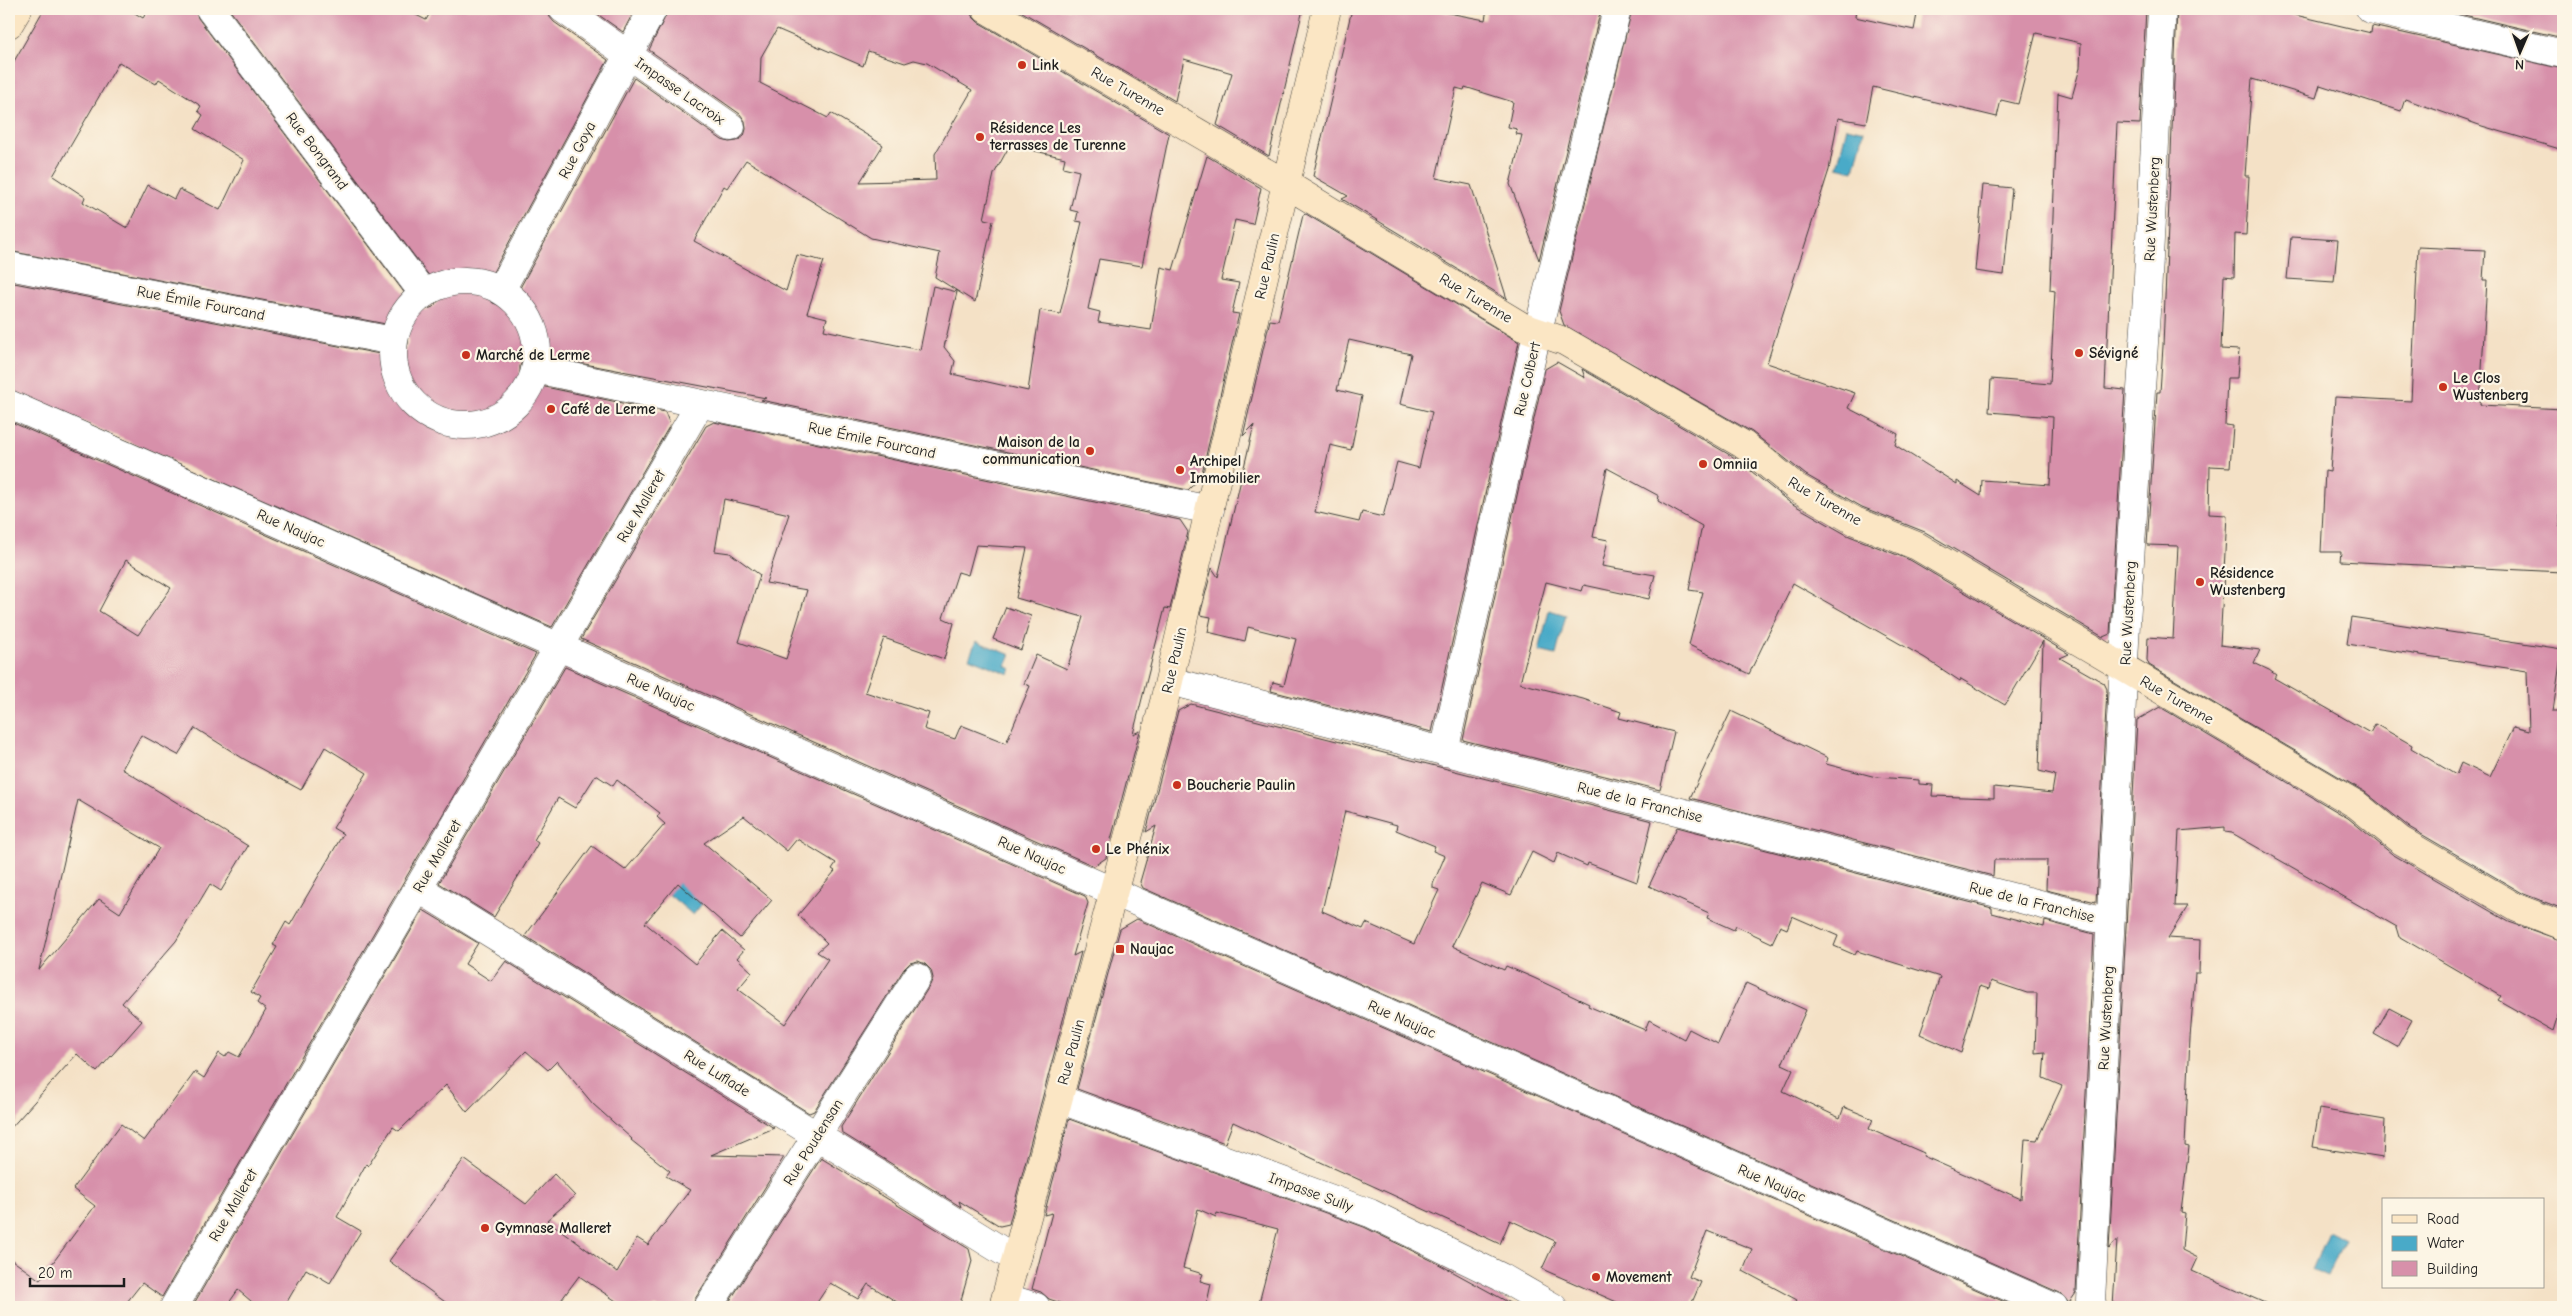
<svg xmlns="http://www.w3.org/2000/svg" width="2572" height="1316" viewBox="0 0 2572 1316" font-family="'Comic Neue',sans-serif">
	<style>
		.water { fill: #49aac8; stroke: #326372 }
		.building { fill: #d790aa; fill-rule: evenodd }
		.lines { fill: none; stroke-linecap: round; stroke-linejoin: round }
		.street-casing { stroke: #3c3a36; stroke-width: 29 }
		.secondary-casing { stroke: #3c3a36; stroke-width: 29 }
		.street { stroke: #fff; stroke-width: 28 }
		.secondary { stroke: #fbe6c4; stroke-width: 28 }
		.poi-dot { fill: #c8321e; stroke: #fcf5e5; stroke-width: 2 }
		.labels { text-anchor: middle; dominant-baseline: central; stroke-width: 4.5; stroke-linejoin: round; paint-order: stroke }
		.poi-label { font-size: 15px; font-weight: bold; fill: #1c1c1c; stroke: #fcf5e5; text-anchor: start }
		.street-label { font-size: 15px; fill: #1c1c1c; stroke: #fcf5e5 }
	</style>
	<rect width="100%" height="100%" fill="#fcf5e5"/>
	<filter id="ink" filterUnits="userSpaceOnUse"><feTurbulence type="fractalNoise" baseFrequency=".02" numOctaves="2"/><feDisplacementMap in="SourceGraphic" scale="10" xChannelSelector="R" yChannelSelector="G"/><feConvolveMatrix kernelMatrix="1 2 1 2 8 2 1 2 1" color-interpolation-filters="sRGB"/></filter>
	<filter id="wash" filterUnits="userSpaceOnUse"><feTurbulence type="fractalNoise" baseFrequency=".0096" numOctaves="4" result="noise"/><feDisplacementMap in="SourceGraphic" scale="20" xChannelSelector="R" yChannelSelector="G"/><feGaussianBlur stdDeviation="1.12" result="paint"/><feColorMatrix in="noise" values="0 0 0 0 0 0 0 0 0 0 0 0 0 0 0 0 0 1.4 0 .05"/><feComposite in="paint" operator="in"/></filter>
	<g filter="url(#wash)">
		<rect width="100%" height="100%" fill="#f4e1c6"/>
		<path class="water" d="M 1847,127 L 1864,131 L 1854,171 L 1837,167 Z
			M 1549,610 L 1566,615 L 1556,655 L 1539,651 Z
			M 976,641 L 1011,655 L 1006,666 L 1011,669 L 1009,674 L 969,658 Z
			M 678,878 L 705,900 L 693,915 L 666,892 Z
			M 2328,1232 L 2344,1240 L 2328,1276 L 2312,1269 Z"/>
		<g id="blocks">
			<path class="building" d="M 44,9 L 128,9 L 143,18 L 149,9 L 195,9 L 198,18 L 412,303 L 417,308 L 425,310 L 433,307 L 438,301 L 440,293 L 436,285 L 229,9 L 404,9 L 426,20 L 432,9 L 548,9 L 549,16 L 554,22 L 608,60 L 487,283 L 485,290 L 487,298 L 493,303 L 501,306 L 509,304 L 515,297 L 634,78 L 722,140 L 729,142 L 737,141 L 744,136 L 746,129 L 745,121 L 740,114 L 649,50 L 669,9 L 970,9 L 972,16 L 978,22 L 1169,134 L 1142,266 L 1099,259 L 1088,309 L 1100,312 L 1098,322 L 1151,330 L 1161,267 L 1173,270 L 1207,156 L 1261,188 L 1253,224 L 1235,220 L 1221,280 L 1239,283 L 1232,313 L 1239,314 L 1201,477 L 1188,490 L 761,400 L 766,398 L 531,354 L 523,359 L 520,366 L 520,373 L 524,380 L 531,384 L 665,412 L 670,425 L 552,627 L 9,389 L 9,282 L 390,356 L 398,356 L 404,352 L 408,344 L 408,335 L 404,330 L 396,326 L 9,251 L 9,70 ZM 777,29 L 863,66 L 868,51 L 905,63 L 914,60 L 927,63 L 972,90 L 935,154 L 936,180 L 860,182 L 883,145 L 831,113 L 828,118 L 760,83 L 761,57 ZM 119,62 L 156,84 L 159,79 L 201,106 L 198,111 L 203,115 L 195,129 L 244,160 L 220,210 L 179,189 L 174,199 L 148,185 L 127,228 L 83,202 L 85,197 L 53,176 ZM 1010,145 L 1065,158 L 1063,167 L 1079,171 L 1070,210 L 1078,212 L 1076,221 L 1082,222 L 1074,255 L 1060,314 L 1040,310 L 1028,391 L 952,374 L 955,361 L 944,347 L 957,292 L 933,286 L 920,350 L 824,330 L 827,318 L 807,313 L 824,261 L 797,255 L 786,291 L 694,241 L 724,186 L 727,188 L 746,160 L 871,238 L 940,253 L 935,277 L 975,302 L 993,221 L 984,219 L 994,174 Z
				M 590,9 L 635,9 L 623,32 Z
				M 1017,9 L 1303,9 L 1269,156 L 1217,125 L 1232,73 L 1184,59 L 1175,101 Z
				M 1352,9 L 1428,9 L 1485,20 L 1487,9 L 1601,9 L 1539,260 L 1510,184 L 1522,135 L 1516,134 L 1517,129 L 1508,127 L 1513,102 L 1465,87 L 1464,90 L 1456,88 L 1436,178 L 1471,185 L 1507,299 L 1342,199 L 1348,196 L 1313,176 Z
				M 1632,9 L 1856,9 L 1855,17 L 1914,30 L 1918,9 L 2146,9 L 2140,124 L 2117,123 L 2105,388 L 2125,390 L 2110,634 L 2103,637 L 1925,532 L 1862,507 L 1806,475 L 1752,432 L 1564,325 L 1559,311 ZM 2036,33 L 2081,43 L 2080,68 L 2072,97 L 2058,93 L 2050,290 L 2055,291 L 2050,384 L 1991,379 L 1989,412 L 2053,417 L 2050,485 L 1982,480 L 1981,496 L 1957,481 L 1957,484 L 1895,445 L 1898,434 L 1848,408 L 1855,393 L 1767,363 L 1829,170 L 1838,118 L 1866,123 L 1873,87 L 1997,117 L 2001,100 L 2018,104 Z
				M 2177,9 L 2270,9 L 2371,33 L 2372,26 L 2563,69 L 2563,150 L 2482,126 L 2405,99 L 2401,111 L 2320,85 L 2316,98 L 2252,79 L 2245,176 L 2249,176 L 2246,235 L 2235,234 L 2234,277 L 2224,276 L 2221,349 L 2239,350 L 2237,378 L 2227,378 L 2225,425 L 2233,426 L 2230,467 L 2210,466 L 2209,514 L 2227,515 L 2220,645 L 2260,650 L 2254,663 L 2269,670 L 2276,675 L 2274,678 L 2370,733 L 2375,724 L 2412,745 L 2411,748 L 2456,775 L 2461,763 L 2490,777 L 2514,727 L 2529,731 L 2527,671 L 2347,644 L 2351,617 L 2562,649 L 2553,711 L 2563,711 L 2563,909 L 2524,894 L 2409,827 L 2365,792 L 2149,665 L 2147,660 L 2148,637 L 2173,639 L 2178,546 L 2147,545 L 2157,392 L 2160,392 L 2163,346 Z
				M 2438,9 L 2563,9 L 2563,38 Z
				M 1983,185 L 2012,188 L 2004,275 L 1975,271 Z
				M 1306,214 L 1519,342 L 1432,732 L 1271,691 L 1273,682 L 1284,685 L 1296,639 L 1248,627 L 1245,641 L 1208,632 L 1211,617 L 1200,615 L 1212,568 L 1218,577 L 1254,425 L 1243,436 L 1270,320 L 1278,321 L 1303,215 ZM 1349,340 L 1411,354 L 1400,404 L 1432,412 L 1419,468 L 1397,462 L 1383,517 L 1362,512 L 1359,522 L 1315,512 L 1330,445 L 1351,450 L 1362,396 L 1337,390 Z
				M 2291,237 L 2338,240 L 2334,282 L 2287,279 Z
				M 2418,247 L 2485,250 L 2483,280 L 2487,280 L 2480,405 L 2563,409 L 2563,514 L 2560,514 L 2562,572 L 2340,561 L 2341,552 L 2321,552 L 2325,471 L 2330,472 L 2335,397 L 2411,401 Z
				M 1557,362 L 1585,378 L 1582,369 L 1735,458 L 1789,502 L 1847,535 L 1910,560 L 2069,654 L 2060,658 L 2104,683 L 2107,689 L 2096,902 L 2046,890 L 2047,860 L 1994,860 L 1993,876 L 1690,798 L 1731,711 L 1828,758 L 1826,764 L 1876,777 L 1919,780 L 1919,784 L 1933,785 L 1932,796 L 1994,798 L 1994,787 L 2052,793 L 2055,775 L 2039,771 L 2043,641 L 2005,705 L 1961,679 L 1960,681 L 1925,658 L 1793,583 L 1749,674 L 1689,645 L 1703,592 L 1689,590 L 1702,526 L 1658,501 L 1659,496 L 1607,468 L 1593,537 L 1608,540 L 1602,566 L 1655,575 L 1649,599 L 1584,585 L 1582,591 L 1546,582 L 1520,683 L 1583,699 L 1621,712 L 1619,718 L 1674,732 L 1660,790 L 1463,740 L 1545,369 Z
				M 9,421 L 536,654 L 162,1297 L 142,1283 L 123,1307 L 9,1307 L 9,1258 L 40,1280 L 95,1206 L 73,1189 L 121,1124 L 144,1141 L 195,1072 L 204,1078 L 219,1053 L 225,1057 L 229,1052 L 239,1057 L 266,1010 L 257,1003 L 260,998 L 251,992 L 277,947 L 273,945 L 286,922 L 290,925 L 343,834 L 333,828 L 367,773 L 325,747 L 301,790 L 244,759 L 195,728 L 178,755 L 141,735 L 122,769 L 248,846 L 221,891 L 210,884 L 176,941 L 122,1003 L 142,1021 L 97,1072 L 77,1054 L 9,1130 ZM 126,560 L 171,588 L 138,635 L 99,611 ZM 78,800 L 159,848 L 120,913 L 99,899 L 39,970 Z
				M 714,422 L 1180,520 L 1188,532 L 1170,609 L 1165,608 L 1133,734 L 1140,731 L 1106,858 L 1094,866 L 581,639 L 706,426 ZM 724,499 L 789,514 L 766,583 L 807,590 L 786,659 L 739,642 L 760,575 L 730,553 L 715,551 ZM 976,545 L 1027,548 L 1016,598 L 1083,617 L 1067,669 L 1036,655 L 1024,684 L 1030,686 L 1006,743 L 961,725 L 955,739 L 924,729 L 929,713 L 865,692 L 884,638 L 944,659 L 954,623 L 943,618 L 958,572 L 968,575 Z
				M 1006,607 L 1031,616 L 1021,650 L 993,639 Z
				M 565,667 L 1085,896 L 1088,903 L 1073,956 L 1081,952 L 1009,1224 L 1000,1226 L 959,1201 L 961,1207 L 842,1133 L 841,1127 L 930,985 L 933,978 L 931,970 L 925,964 L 918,961 L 910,963 L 904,969 L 814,1111 L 809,1113 L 525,936 L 592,846 L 625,870 L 665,824 L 657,817 L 660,813 L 617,780 L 613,786 L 596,775 L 575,808 L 558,798 L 534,840 L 538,843 L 494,917 L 439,883 ZM 744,816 L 787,851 L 797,839 L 836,863 L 832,869 L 835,871 L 798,915 L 827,943 L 817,952 L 828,959 L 785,1024 L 738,989 L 752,972 L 737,958 L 744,950 L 722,931 L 695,964 L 645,923 L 678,883 L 740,938 L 772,900 L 704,843 Z
				M 1191,704 L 1652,821 L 1637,882 L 1588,863 L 1587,866 L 1558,853 L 1554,863 L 1532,852 L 1511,895 L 1482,883 L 1452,946 L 1504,970 L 1506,966 L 1534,978 L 1589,1004 L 1588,1006 L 1645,1030 L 1649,1020 L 1684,1039 L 1689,1029 L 1718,1044 L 1746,983 L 1806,1010 L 1782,1064 L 1793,1069 L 1783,1091 L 1840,1118 L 1844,1107 L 1873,1119 L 1869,1129 L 1924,1153 L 1923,1156 L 2021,1199 L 2025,1139 L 2037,1140 L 2062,1086 L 2043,1078 L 2045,1052 L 2035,1053 L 2037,993 L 2027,993 L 1991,981 L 1989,989 L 1980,986 L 1961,1053 L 1920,1034 L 1940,977 L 1857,951 L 1855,955 L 1834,946 L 1838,936 L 1792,916 L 1787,929 L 1780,926 L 1772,943 L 1736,926 L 1734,930 L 1707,918 L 1709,913 L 1649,886 L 1677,827 L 1992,908 L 1992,913 L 2044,927 L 2045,921 L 2094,934 L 2076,1293 L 2069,1303 L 2060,1293 L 1143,888 L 1140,882 L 1156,826 L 1146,832 L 1178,711 ZM 1345,811 L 1397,825 L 1396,830 L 1435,846 L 1433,851 L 1445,856 L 1433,884 L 1433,888 L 1439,890 L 1414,944 L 1366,923 L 1363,929 L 1322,911 Z
				M 2160,707 L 2348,818 L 2392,854 L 2509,922 L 2563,941 L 2563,999 L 2553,1031 L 2498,1000 L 2501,996 L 2400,937 L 2397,927 L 2232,833 L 2225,832 L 2225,827 L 2179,831 L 2175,906 L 2188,906 L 2168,938 L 2200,940 L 2199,973 L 2195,973 L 2190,1038 L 2185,1146 L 2189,1147 L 2181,1212 L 2185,1213 L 2182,1250 L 2198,1258 L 2192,1271 L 2274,1307 L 2113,1307 L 2117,1240 L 2109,1249 L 2137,720 Z
				M 423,910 L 478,943 L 465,964 L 491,981 L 506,961 L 774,1128 L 711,1155 L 784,1157 L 695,1299 L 693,1307 L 625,1307 L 579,1276 L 556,1307 L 452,1307 L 389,1261 L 464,1159 L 526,1204 L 554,1174 L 575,1196 L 547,1220 L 617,1272 L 637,1238 L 648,1245 L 690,1190 L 666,1176 L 670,1171 L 631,1140 L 632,1139 L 593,1104 L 557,1061 L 548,1070 L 526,1051 L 467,1112 L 446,1085 L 399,1131 L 393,1127 L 368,1166 L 366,1164 L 337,1217 L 361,1231 L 330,1283 L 306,1269 L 284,1307 L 258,1307 L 238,1290 L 226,1307 L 192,1307 Z
				M 1137,919 L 2016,1307 L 1793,1307 L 1797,1300 L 1743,1271 L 1752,1249 L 1707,1231 L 1689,1277 L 1701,1282 L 1690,1307 L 1628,1307 L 1542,1269 L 1555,1241 L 1510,1220 L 1500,1244 L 1233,1122 L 1225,1143 L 1077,1089 L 1120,929 Z
				M 2389,1008 L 2412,1020 L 2397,1047 L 2374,1034 Z
				M 2319,1109 L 2385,1120 L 2383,1158 L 2313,1147 Z
				M 1069,1119 L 1364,1227 L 1435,1262 L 1517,1307 L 1258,1307 L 1278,1229 L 1217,1213 L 1216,1217 L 1198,1209 L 1183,1268 L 1203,1274 L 1200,1281 L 1211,1284 L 1206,1307 L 1072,1307 L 1049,1299 L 1041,1292 L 1032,1289 L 1052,1213 L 1044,1215 Z
				M 821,1158 L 969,1249 L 972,1261 L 959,1307 L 905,1307 L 868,1284 L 858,1299 L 830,1283 L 814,1307 L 726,1307 Z"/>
		</g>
	</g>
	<g filter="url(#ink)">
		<use href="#blocks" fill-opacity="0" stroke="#3c3a36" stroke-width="1"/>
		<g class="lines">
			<g class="street-casing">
				<path id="street" d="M 210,9 L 424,294
					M 563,9 L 731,127
					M 2370,9 L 2563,54
					M 9,266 L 393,341
					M393 353a72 72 0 1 1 144 0a72 72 0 1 1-144 0Z
					M 501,290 L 653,9
					M 535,369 L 1210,510
					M 9,404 L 2054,1307
					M 1170,681 L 2094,918 L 2111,919
					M 1444,752 L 1533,351 L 1617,9
					M 418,888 L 991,1244 L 1004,1252 L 1017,1255
					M 1059,1099 L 1370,1213 L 1501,1277 L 1553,1307
					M 1006,1298 L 1036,1307
					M 174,1307 L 700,404
					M 708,1307 L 917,977
					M 2093,1307 L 2091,1301 L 2126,623 L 2147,296 L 2162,9"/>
			</g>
			<g class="secondary-casing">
				<path id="secondary" d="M 986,9 L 1286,184 L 1523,327 L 1564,341 L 1744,445 L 1797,488 L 1855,521 L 1917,546 L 2357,805 L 2400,840 L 2517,908 L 2563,926
					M 9,24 L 18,9
					M 1003,1307 L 1164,702 L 1327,9"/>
			</g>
			<use href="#street" class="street"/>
			<use href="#secondary" class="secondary"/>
		</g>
	</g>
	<g class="poi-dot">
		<circle cx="1022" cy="65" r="5"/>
		<circle cx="980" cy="137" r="5"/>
		<circle cx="2079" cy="353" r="5"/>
		<circle cx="466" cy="355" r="5"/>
		<circle cx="2443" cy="387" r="5"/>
		<circle cx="551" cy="409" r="5"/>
		<circle cx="1090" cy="451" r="5"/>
		<circle cx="1703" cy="464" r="5"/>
		<circle cx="1180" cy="470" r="5"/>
		<circle cx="2200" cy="582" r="5"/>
		<circle cx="1177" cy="785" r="5"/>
		<circle cx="1096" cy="849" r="5"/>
		<rect x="1115" y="944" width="10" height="10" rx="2.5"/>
		<circle cx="485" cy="1228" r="5"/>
		<circle cx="1596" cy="1277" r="5"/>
	</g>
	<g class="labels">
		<g class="poi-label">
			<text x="1032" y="65">Link</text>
			<text x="990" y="128">Résidence Les<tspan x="990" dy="17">terrasses de Turenne</tspan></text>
			<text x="2089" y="353">Sévigné</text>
			<text x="476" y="355">Marché de Lerme</text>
			<text x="2453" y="378">Le Clos<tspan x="2453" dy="17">Wustenberg</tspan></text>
			<text x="561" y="409">Café de Lerme</text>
			<text x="1080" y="442" text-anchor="end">Maison de la<tspan x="1080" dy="17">communication</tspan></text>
			<text x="1190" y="461">Archipel<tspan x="1190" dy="17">Immobilier</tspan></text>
			<text x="1713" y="464">Omniia</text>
			<text x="2210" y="573">Résidence<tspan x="2210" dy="17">Wustenberg</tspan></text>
			<text x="1187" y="785">Boucherie Paulin</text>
			<text x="1106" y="849">Le Phénix</text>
			<text x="1130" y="949">Naujac</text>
			<text x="495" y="1228">Gymnase Malleret</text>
			<text x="1606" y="1277">Movement</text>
		</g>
		<g class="street-label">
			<text transform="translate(680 91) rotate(35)">Impasse Lacroix</text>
			<text transform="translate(1128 91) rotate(30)">Rue Turenne</text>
			<text transform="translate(577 150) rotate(-62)">Rue Goya</text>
			<text transform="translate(317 151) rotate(53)">Rue Bongrand</text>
			<text transform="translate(2152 209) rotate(-87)">Rue Wustenberg</text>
			<text transform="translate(1267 266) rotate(-77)">Rue Paulin</text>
			<text transform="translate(1476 298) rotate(31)">Rue Turenne</text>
			<text transform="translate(201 303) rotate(11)">Rue Émile Fourcand</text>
			<text transform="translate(1527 379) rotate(-77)">Rue Colbert</text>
			<text transform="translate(872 440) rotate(12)">Rue Émile Fourcand</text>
			<text transform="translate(1825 501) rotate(30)">Rue Turenne</text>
			<text transform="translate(641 506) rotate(-60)">Rue Malleret</text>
			<text transform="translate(291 528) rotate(24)">Rue Naujac</text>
			<text transform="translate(2128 613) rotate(-87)">Rue Wustenberg</text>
			<text transform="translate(1174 660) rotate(-77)">Rue Paulin</text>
			<text transform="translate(661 692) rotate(24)">Rue Naujac</text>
			<text transform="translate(2177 700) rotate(30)">Rue Turenne</text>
			<text transform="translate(1640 802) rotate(14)">Rue de la Franchise</text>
			<text transform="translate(1032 855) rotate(24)">Rue Naujac</text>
			<text transform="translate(437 856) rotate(-60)">Rue Malleret</text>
			<text transform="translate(2032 902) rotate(14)">Rue de la Franchise</text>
			<text transform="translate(2106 1018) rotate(-87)">Rue Wustenberg</text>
			<text transform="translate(1402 1019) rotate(24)">Rue Naujac</text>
			<text transform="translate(1071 1052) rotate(-75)">Rue Paulin</text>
			<text transform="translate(717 1073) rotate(32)">Rue Luflade</text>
			<text transform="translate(813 1142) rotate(-58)">Rue Poudensan</text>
			<text transform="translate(1772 1183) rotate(24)">Rue Naujac</text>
			<text transform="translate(1311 1192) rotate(20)">Impasse Sully</text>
			<text transform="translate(233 1205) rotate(-60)">Rue Malleret</text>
		</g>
	</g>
	<rect width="2572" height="1316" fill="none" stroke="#fcf5e5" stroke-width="30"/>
	<rect x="2382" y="1198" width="162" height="90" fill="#fcf5e5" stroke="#a29e95"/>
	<rect x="2392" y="1215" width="25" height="8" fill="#fbe6c4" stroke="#a29e95"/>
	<text x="2427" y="1224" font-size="15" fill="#1c1c1c">Road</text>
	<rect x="2392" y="1236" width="25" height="15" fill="#49aac8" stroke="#a29e95"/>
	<text x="2427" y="1248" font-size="15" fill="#1c1c1c">Water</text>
	<rect x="2392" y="1261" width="25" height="15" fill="#d790aa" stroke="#a29e95"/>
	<text x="2427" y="1274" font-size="15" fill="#1c1c1c">Building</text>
	<g transform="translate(2520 52) rotate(182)" stroke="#fcf5e5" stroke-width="4" paint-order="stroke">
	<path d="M0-4L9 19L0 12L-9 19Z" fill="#1c1c1c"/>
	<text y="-8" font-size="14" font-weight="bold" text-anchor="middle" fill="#1c1c1c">N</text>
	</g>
	<path d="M30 1278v8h94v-8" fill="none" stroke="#1c1c1c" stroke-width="2.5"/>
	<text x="38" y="1278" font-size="15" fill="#1c1c1c" stroke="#fcf5e5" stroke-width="4" paint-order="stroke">20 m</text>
</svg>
